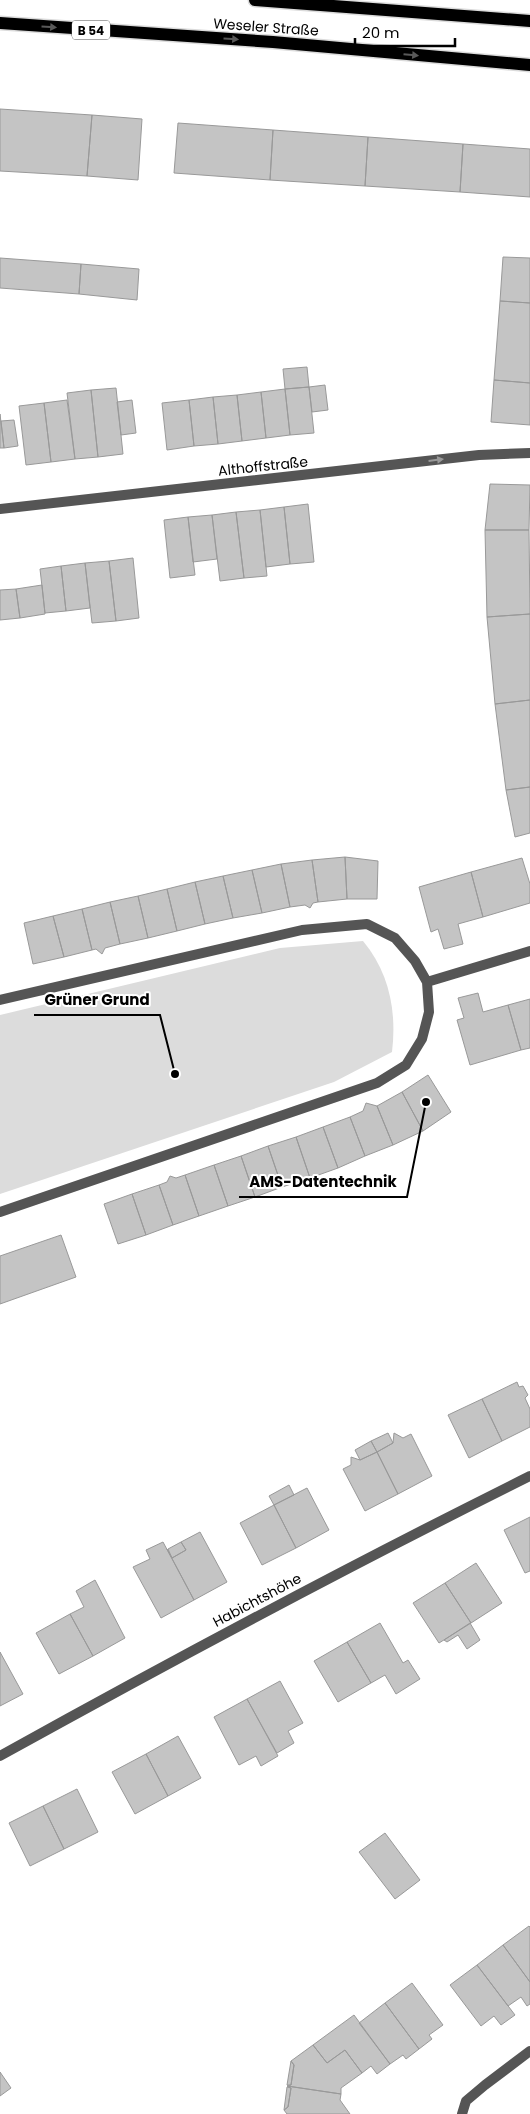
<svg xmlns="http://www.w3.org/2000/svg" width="530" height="2114" viewBox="0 0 530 2114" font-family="Poppins,sans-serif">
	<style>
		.green { fill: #dcdcdc }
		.building { fill: #c4c4c4; stroke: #999 }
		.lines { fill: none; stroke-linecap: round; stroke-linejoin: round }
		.primary-casing { stroke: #dbdbdb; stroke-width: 15 }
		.minor { stroke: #555; stroke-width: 10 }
		.primary { stroke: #000; stroke-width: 12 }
		.oneway { fill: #595959 }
		.oneway2 { fill: #999 }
		.labels { text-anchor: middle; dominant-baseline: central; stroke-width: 4; stroke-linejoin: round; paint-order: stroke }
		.shield { fill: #fff; stroke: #4c4c4c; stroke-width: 1 }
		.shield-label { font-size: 12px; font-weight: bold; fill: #000 }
		.street-label { font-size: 14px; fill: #000; stroke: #fff }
		.leader { fill: none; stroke: #000; stroke-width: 2 }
		.callout-dot { fill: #000; stroke: #fff; stroke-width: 2 }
		.callout-label { font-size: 15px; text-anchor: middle; font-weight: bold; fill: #000; stroke: #fff; stroke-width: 4; stroke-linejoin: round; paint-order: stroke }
	</style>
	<rect width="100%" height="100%" fill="#fff"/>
	<path class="green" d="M 363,941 C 389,972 397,1011 392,1052 L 334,1082 L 0,1194 L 0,1015 L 280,948 Z"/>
	<path class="building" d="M 0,109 L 92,115 L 87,176 L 0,171 Z
		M 92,115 L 142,119 L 138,180 L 87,176 Z
		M 178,123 L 273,130 L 270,180 L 174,173 Z
		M 273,130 L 368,137 L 365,186 L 270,180 Z
		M 368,137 L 463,144 L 460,192 L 365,186 Z
		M 463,144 L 530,149 L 530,197 L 460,192 Z
		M 503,257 L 530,258 L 530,303 L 500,301 Z
		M 0,258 L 81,264 L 79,294 L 0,288 Z
		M 81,264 L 139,269 L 137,300 L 79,294 Z
		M 500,301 L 530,303 L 530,383 L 494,380 Z
		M 307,367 L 309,387 L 285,389 L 283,369 Z
		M 494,380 L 530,383 L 530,425 L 491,422 Z
		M 325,385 L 328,410 L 312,412 L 309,387 Z
		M 309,387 L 314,433 L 290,435 L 285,389 Z
		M 116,388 L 123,454 L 98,457 L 91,390 Z
		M 285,389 L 290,435 L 266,438 L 261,392 Z
		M 91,390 L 98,457 L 75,459 L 67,393 Z
		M 261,392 L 266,438 L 242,441 L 237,395 Z
		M 237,395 L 242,441 L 218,444 L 213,397 Z
		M 213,397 L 218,444 L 194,446 L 189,400 Z
		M 67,400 L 75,459 L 51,462 L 44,403 Z
		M 132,400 L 136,433 L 121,435 L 117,402 Z
		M 189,400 L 194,446 L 167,450 L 162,403 Z
		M 44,403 L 51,462 L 26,465 L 19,406 Z
		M 0,414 L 4,448 L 0,448 Z
		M 14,420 L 18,446 L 4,448 L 1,421 Z
		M 490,484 L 530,485 L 529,530 L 485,530 Z
		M 308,504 L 314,562 L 290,564 L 284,507 Z
		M 284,507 L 290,564 L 266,567 L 260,510 Z
		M 260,510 L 267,576 L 244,578 L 236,512 Z
		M 236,512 L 244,578 L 220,581 L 212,515 Z
		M 212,515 L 217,559 L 193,562 L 188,517 Z
		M 188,517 L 195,575 L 170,578 L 164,520 Z
		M 485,530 L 529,530 L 530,614 L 487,617 Z
		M 133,558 L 139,618 L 116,621 L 109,561 Z
		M 109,561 L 116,621 L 92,623 L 85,563 Z
		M 85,563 L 90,608 L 66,611 L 61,566 Z
		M 61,566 L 66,611 L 45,613 L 40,569 Z
		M 42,585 L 45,614 L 20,618 L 16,589 Z
		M 16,589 L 20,618 L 0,620 L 0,590 Z
		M 530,614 L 530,700 L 495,704 L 487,617 Z
		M 530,700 L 530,787 L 506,790 L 495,704 Z
		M 530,787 L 530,833 L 515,837 L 506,790 Z
		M 345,857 L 347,899 L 318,902 L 312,860 Z
		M 345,857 L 378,861 L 377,899 L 347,899 Z
		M 522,858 L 530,884 L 530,903 L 483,917 L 471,872 Z
		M 312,860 L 318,902 L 313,903 L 310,908 L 305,905 L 290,907 L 281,864 Z
		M 281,864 L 290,907 L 262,913 L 252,870 Z
		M 252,870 L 262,913 L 233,918 L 223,876 Z
		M 471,872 L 483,917 L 458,924 L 463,944 L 444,949 L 438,929 L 431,932 L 419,887 Z
		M 223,876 L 233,918 L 205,924 L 195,882 Z
		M 195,882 L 205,924 L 177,931 L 167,889 Z
		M 167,889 L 177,931 L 148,938 L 138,896 Z
		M 138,896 L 148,938 L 120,944 L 110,902 Z
		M 110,902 L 120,944 L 105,948 L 102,954 L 96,949 L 92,950 L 82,909 Z
		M 82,909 L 92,950 L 64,957 L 53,916 Z
		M 53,916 L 64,957 L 33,964 L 24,923 Z
		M 478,993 L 483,1012 L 508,1005 L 521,1050 L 470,1065 L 457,1020 L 464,1018 L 458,998 Z
		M 530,999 L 530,1048 L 521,1050 L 508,1005 Z
		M 428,1075 L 451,1112 L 423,1131 L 402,1092 Z
		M 402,1092 L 423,1131 L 393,1145 L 377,1106 Z
		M 366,1103 L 377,1106 L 393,1145 L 365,1156 L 350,1117 L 363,1111 Z
		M 350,1117 L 365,1156 L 338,1168 L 323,1127 Z
		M 323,1127 L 338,1168 L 310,1178 L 296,1137 Z
		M 296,1137 L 310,1178 L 282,1187 L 268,1146 Z
		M 268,1146 L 282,1187 L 255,1197 L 241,1156 Z
		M 241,1156 L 255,1197 L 228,1206 L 214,1165 Z
		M 214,1165 L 228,1206 L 199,1216 L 185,1175 Z
		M 185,1175 L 199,1216 L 173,1225 L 159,1185 L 167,1182 L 170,1176 L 176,1178 Z
		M 159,1185 L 173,1225 L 146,1235 L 132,1194 Z
		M 132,1194 L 146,1235 L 118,1244 L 104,1204 Z
		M 61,1235 L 76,1277 L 0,1304 L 0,1256 Z
		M 517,1382 L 519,1387 L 523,1386 L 528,1395 L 525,1398 L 530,1409 L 530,1427 L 502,1441 L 482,1399 Z
		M 482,1399 L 502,1441 L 469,1458 L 448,1415 Z
		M 388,1433 L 393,1443 L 377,1452 L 371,1441 Z
		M 394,1433 L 403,1438 L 411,1434 L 432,1476 L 398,1494 L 377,1452 L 393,1443 Z
		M 371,1441 L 377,1452 L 360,1460 L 355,1450 Z
		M 377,1452 L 398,1494 L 365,1511 L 343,1469 L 351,1465 L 351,1457 L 360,1460 Z
		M 289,1485 L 294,1495 L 274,1505 L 269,1496 Z
		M 307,1488 L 329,1530 L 296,1548 L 274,1505 Z
		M 274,1505 L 296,1548 L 262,1565 L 240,1523 Z
		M 530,1517 L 530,1571 L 525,1573 L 504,1530 Z
		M 200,1532 L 227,1582 L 194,1600 L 167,1549 L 172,1558 L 186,1550 L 181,1542 Z
		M 163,1542 L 194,1600 L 161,1618 L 133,1567 L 150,1559 L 146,1550 Z
		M 181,1542 L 186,1550 L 172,1558 L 168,1549 Z
		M 476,1563 L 502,1603 L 471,1623 L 445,1583 Z
		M 95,1580 L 125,1638 L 93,1656 L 70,1614 L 84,1607 L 76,1591 Z
		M 445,1583 L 471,1623 L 439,1643 L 413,1603 Z
		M 70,1614 L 93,1656 L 59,1674 L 36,1633 Z
		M 380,1623 L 403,1663 L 408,1660 L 420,1679 L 396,1694 L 385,1675 L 371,1683 L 347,1642 Z
		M 470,1623 L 480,1640 L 467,1649 L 458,1635 L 447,1642 L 444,1640 Z
		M 347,1642 L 371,1683 L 338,1702 L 314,1661 Z
		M 0,1652 L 23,1694 L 0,1706 Z
		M 280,1681 L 303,1723 L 288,1731 L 294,1743 L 277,1753 L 247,1699 Z
		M 247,1699 L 278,1756 L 261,1766 L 256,1756 L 239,1765 L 214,1717 Z
		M 178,1736 L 201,1778 L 168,1796 L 146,1754 Z
		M 146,1754 L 168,1796 L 135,1814 L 112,1772 Z
		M 77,1789 L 98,1832 L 64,1849 L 43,1806 Z
		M 43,1806 L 64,1849 L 30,1866 L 9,1823 Z
		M 385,1833 L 420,1880 L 395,1899 L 359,1852 Z
		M 529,1926 L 530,1927 L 530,1982 L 503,1945 Z
		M 503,1945 L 530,1982 L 530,2004 L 527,2006 L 521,1997 L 508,2006 L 477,1965 Z
		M 477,1965 L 515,2015 L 501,2025 L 494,2016 L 481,2026 L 450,1985 Z
		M 412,1983 L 443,2025 L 429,2035 L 432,2039 L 419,2049 L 385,2003 Z
		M 385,2003 L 419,2049 L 406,2059 L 403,2055 L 390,2064 L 359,2023 Z
		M 354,2015 L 390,2064 L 377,2074 L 371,2066 L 362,2073 L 345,2050 L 327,2063 L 313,2045 Z
		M 313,2045 L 327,2063 L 345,2050 L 362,2073 L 341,2088 L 341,2094 L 287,2086 L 291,2085 L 294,2065 L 291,2061 Z
		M 291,2061 L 294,2065 L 291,2085 L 287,2085 Z
		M 0,2072 L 11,2088 L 0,2096 Z
		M 287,2086 L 341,2094 L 340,2100 L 350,2114 L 287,2114 L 284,2110 L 288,2107 L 291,2088 Z
		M 287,2087 L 291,2088 L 288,2107 L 284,2110 Z"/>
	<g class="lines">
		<g class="primary-casing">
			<path id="primary" d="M 255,0 L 530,21
				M 0,23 L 273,42 L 530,65"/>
		</g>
		<path class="minor" d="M 0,509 L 479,455 L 530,453
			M 427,982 L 530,951
			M 0,1000 L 302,930 L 367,924 L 395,938 L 415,961 L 427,982 L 429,1012 L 422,1039 L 406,1065 L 377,1083 L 0,1212
			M 0,1756 C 175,1659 351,1565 530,1476
			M 462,2114 L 466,2101 L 485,2085 L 530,2051"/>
		<use href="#primary" class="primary"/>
	</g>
	<defs><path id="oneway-solid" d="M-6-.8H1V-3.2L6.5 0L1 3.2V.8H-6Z" transform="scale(1.25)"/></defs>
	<g class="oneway">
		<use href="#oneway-solid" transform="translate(49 27) rotate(4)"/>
		<use href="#oneway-solid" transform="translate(231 39) rotate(4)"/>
		<use href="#oneway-solid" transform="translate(411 55) rotate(5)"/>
	</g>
	<use class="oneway2" href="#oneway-solid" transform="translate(436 460) rotate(-7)"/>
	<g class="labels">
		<rect class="shield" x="72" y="20.5" width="38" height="19" rx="4"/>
		<g class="shield-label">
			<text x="91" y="30">B 54</text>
		</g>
		<g class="street-label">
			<text transform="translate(266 27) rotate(4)">Weseler Straße</text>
			<text transform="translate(263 466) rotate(-6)">Althoffstraße</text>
			<text transform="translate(257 1600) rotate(-28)">Habichtshöhe</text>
		</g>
	</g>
	<path class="leader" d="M175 1074L160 1015H34M426 1102L407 1197H239"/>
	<g class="callout-dot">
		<circle cx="175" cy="1074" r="5"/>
		<circle cx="426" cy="1102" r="5"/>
	</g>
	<g class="callout-label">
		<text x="97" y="1005">Grüner Grund</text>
		<text x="323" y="1187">AMS-Datentechnik</text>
	</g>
	<path d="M355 38v8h100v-8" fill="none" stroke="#000000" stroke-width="2.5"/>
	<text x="362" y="38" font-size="15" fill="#000000" stroke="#ffffff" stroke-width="4" paint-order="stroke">20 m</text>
</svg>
